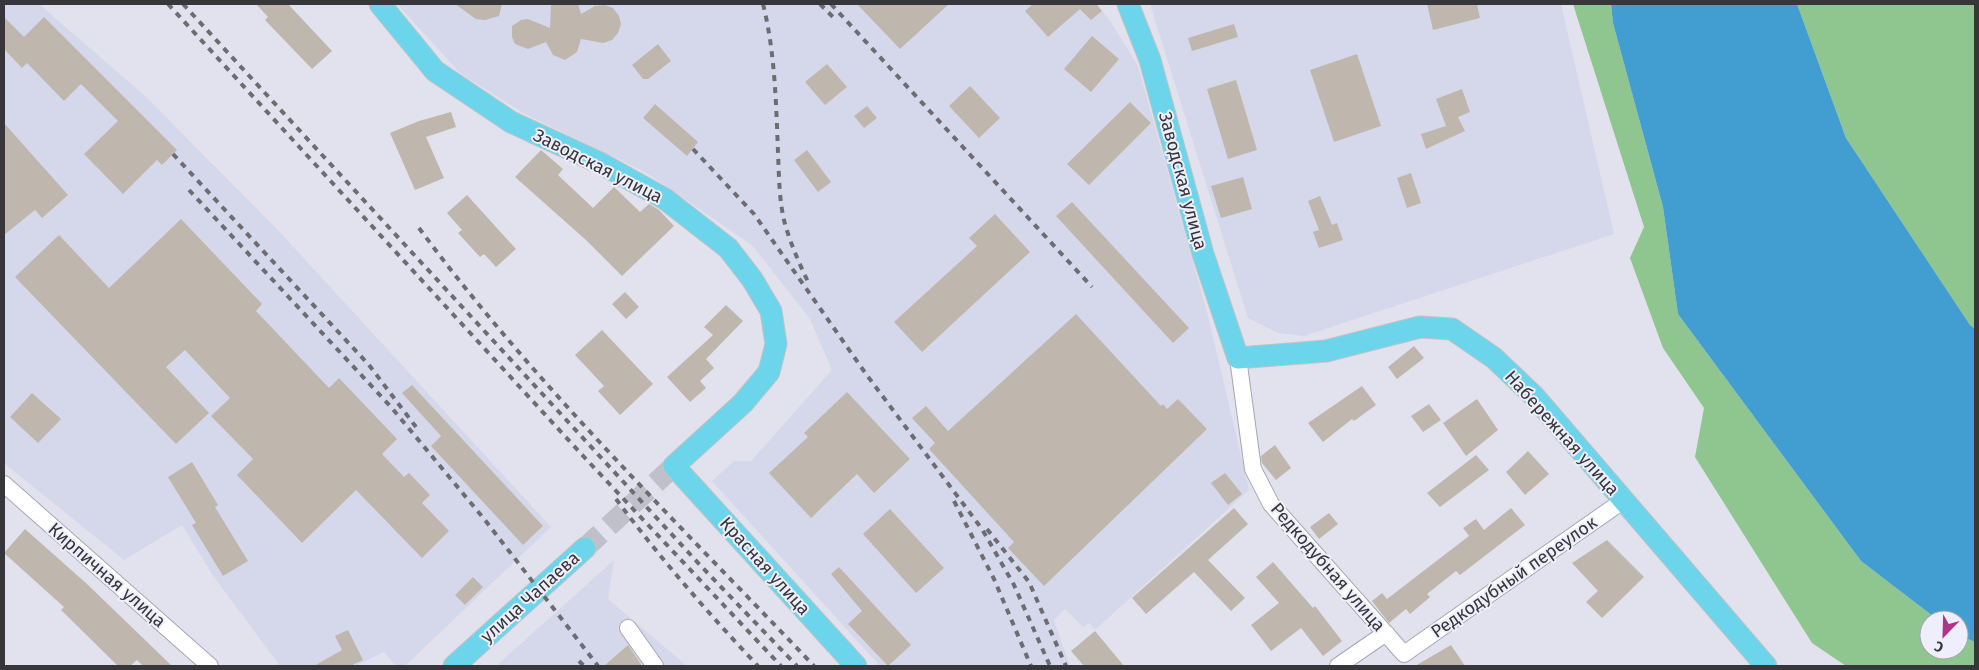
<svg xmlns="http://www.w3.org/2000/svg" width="1979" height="670" viewBox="0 0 1979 670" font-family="'Fira Sans',sans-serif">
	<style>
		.built { fill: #d5d8ea }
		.green { fill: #8fc58f }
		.water { fill: #429dd1 }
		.building { fill: #bfb7ae }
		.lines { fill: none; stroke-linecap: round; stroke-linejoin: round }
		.major-tunnel { stroke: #bfc0c9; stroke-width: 21; stroke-dasharray: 21 11; stroke-linecap: butt }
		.minor-casing { stroke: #a6a7b2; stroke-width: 18 }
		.major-casing { stroke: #c3c3c4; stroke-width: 23 }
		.minor { stroke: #fff; stroke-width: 16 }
		.major { stroke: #6cd5eb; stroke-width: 21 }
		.rail { stroke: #6c6c73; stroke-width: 4; stroke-dasharray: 6 6; stroke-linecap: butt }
		.labels { text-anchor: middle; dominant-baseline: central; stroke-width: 4; stroke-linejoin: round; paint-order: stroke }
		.street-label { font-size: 18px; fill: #36363b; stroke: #eeeffb }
	</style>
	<rect width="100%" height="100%" fill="#e1e2ed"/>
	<path class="built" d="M 4,4 L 39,4 L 144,95 L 275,227 L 551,527 L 405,666 L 396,666 L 384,652 L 355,666 L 280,666 L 214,577 L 182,525 L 124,560 L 4,463 Z
		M 397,4 L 1097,4 L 1111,22 L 1138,66 L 1208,316 L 1249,490 L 1095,630 L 1089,623 L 1083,627 L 1065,609 L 1054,620 L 1070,666 L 880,666 L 712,481 L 734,461 L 751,461 L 832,370 L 810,319 L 752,245 L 645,172 L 525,114 L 461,74 Z
		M 1150,4 L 1561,4 L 1614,234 L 1304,336 L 1278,333 L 1248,318 Z
		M 614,560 L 608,599 L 687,666 L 496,666 Z"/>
	<path class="green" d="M 1573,4 L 1611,4 L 1613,23 L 1663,207 L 1678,314 L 1861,561 L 1938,620 L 1929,620 L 1929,650 L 1959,650 L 1959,635 L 1975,642 L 1975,666 L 1846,666 L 1812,643 L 1695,457 L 1704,408 L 1663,348 L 1630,258 L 1644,227 Z
		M 1797,4 L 1975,4 L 1975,329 L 1970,325 L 1846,138 Z"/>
	<path class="water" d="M 1611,4 L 1797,4 L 1846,138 L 1970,325 L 1975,329 L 1975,642 L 1959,635 L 1959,620 L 1938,620 L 1861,561 L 1678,314 L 1663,207 L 1613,23 Z"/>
	<path class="building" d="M 256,4 L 288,4 L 332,51 L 312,69 L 265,20 L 268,17 Z
		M 455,4 L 502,4 L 499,16 L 485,20 L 476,19 Z
		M 551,4 L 578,4 L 581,14 L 595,6 L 605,5 L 613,8 L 619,16 L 621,24 L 618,33 L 612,40 L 603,43 L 581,39 L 577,52 L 565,60 L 553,55 L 546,42 L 528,49 L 515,44 L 512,37 L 512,26 L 521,20 L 528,19 L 550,28 Z
		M 857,4 L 949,4 L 900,49 Z
		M 1033,4 L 1096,4 L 1102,11 L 1091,20 L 1080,9 L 1048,37 L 1025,11 Z
		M 1427,4 L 1477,4 L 1480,18 L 1433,30 Z
		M 4,17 L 24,37 L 44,17 L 177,150 L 162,165 L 157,160 L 123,194 L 84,154 L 118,121 L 81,84 L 64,101 L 27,63 L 22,68 L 4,49 Z
		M 1234,24 L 1238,37 L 1192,51 L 1188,38 Z
		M 1092,36 L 1119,59 L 1091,92 L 1064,69 Z
		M 658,44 L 671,61 L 648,79 L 643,79 L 632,65 Z
		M 1357,54 L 1381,126 L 1334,142 L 1310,70 Z
		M 827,64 L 847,87 L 825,105 L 805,82 Z
		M 1236,80 L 1257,150 L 1228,159 L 1207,89 Z
		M 970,86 L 1000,118 L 979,138 L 949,106 Z
		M 1462,89 L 1470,112 L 1458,117 L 1465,131 L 1426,149 L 1421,134 L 1446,126 L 1436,99 Z
		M 1130,102 L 1151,123 L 1089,185 L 1067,164 Z
		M 655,104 L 698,142 L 687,156 L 643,118 Z
		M 867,106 L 877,118 L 864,128 L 854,116 Z
		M 451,112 L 456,127 L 426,137 L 444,178 L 415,190 L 390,133 L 419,121 Z
		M 4,123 L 68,195 L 42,218 L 35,210 L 4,235 Z
		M 541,150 L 563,169 L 558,175 L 593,208 L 614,187 L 640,212 L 649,204 L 659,210 L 674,226 L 622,276 L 586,240 L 515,177 Z
		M 807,150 L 831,182 L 818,192 L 794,160 Z
		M 1411,173 L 1421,203 L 1407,208 L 1397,178 Z
		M 1243,177 L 1252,209 L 1221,218 L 1211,186 Z
		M 467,195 L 516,249 L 496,267 L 484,254 L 480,257 L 458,233 L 462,230 L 447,213 Z
		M 1320,196 L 1332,225 L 1337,223 L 1343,240 L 1319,248 L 1313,232 L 1319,230 L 1308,201 Z
		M 1072,202 L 1189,328 L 1173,343 L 1056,216 Z
		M 995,214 L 1030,252 L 922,352 L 894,322 L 977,246 L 969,238 Z
		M 181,219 L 262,304 L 256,311 L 329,388 L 339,378 L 397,439 L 382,454 L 404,477 L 409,473 L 430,495 L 422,503 L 449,531 L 422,558 L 356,490 L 302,543 L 237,475 L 253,459 L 211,416 L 230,398 L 185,350 L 166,367 L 209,413 L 176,444 L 15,277 L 59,235 L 109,288 Z
		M 625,292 L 639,307 L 626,319 L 612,304 Z
		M 726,305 L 743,321 L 706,359 L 714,368 L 700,381 L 706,388 L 690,402 L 667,377 L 713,335 L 704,327 Z
		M 1076,314 L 1161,406 L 1163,404 L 1167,409 L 1178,399 L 1207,429 L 1044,586 L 1008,548 L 1014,542 L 929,449 L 935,443 L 912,418 L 926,406 L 948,431 Z
		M 602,330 L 653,384 L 620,415 L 598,391 L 604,386 L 575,355 Z
		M 1414,346 L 1424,358 L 1397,379 L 1388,367 Z
		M 412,385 L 543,526 L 523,545 L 431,446 L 441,436 L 402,393 Z
		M 1362,386 L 1376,405 L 1354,421 L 1352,419 L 1323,442 L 1308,423 Z
		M 847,392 L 910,459 L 874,493 L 857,474 L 811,518 L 769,473 L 808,437 L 804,433 Z
		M 32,393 L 61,419 L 38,443 L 10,417 Z
		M 1477,399 L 1498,430 L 1466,456 L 1443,423 Z
		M 1429,404 L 1441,420 L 1423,432 L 1411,416 Z
		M 1275,445 L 1291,468 L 1276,480 L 1262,463 L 1261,456 Z
		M 1528,451 L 1549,474 L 1525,495 L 1506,472 Z
		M 1476,455 L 1489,470 L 1440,507 L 1427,493 Z
		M 192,462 L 218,505 L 215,507 L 248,561 L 223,576 L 192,525 L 196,523 L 168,477 Z
		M 1225,473 L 1242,494 L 1228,505 L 1211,483 Z
		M 1234,508 L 1248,524 L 1208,560 L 1245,598 L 1231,611 L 1194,572 L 1146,614 L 1132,598 Z
		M 1511,508 L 1525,525 L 1460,575 L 1456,571 L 1427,594 L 1430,597 L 1410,614 L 1406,609 L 1389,623 L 1372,601 L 1382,593 L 1387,599 L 1469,536 L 1463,528 L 1476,519 L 1484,530 Z
		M 890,509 L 944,568 L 916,593 L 863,534 Z
		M 1329,513 L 1338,524 L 1319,539 L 1310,527 Z
		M 25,529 L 87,584 L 172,666 L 143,666 L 137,660 L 130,666 L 118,666 L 61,610 L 64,607 L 4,553 Z
		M 1607,540 L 1644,577 L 1602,618 L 1586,602 L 1598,591 L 1572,563 Z
		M 1273,562 L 1313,608 L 1315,606 L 1342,641 L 1323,656 L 1301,628 L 1271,651 L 1251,625 L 1279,603 L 1256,577 Z
		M 839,567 L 911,645 L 888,666 L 848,624 L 862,611 L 831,574 Z
		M 473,577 L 483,587 L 465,605 L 455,595 Z
		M 348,630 L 363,660 L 350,666 L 314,666 L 342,650 L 335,636 Z
		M 1095,631 L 1124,666 L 1084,666 L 1071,651 Z
		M 628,645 L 642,666 L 604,666 Z
		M 1451,645 L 1465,666 L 1415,666 Z"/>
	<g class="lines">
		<path class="major-tunnel" d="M 585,548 L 674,466"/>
		<g class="minor-casing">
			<path id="minor" d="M 1238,358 L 1253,469 L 1271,504 L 1404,654 L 1624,500
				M 4,484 L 210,666
				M 628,628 L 655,666
				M 1338,666 L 1386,633"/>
		</g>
		<g class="major-casing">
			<path id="major" d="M 380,4 L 435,71 L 511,122 L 600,163 L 665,199 L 728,248 L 752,279 L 771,311 L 776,344 L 769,372 L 743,403 L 674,466 L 856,666
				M 1128,4 L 1150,60 L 1203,254 L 1238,358 L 1326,351 L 1420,327 L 1452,329 L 1494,358 L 1534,396 L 1766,666
				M 454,666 L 585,548"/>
		</g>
		<use href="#minor" class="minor"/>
		<use href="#major" class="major"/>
		<path class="rail" d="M 168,4 L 585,458 L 781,666
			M 183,4 L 700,565 L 797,666
			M 763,4 C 775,52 776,102 778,152 C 779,175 779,202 785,224 C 791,245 800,265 809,284
			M 820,4 L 834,18
			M 831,4 L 1092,287
			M 693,149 L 754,214 L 866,374 L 982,529 L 1014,585 L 1050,666
			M 173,154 L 369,365 L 416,427
			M 189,190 L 391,407 L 485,520 L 598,666
			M 419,228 C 536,386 679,524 814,666
			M 616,499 C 660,558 708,613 758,666
			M 954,501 L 994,579 L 1031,666
			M 987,529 L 1029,582 L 1066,666
			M 579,661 L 584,666"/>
	</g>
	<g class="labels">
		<g class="street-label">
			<text transform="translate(598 166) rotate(27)">Заводская улица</text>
			<text transform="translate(1183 181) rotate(75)">Заводская улица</text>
			<text transform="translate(1562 433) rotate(48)">Набережная улица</text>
			<text transform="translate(765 566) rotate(48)">Красная улица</text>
			<text transform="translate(1328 567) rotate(49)">Редкодубная улица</text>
			<text transform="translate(107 575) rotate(41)">Кирпичная улица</text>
			<text transform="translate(1514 577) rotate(-35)">Редкодубный переулок</text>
			<text transform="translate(530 597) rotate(-42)">улица Чапаева</text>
		</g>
	</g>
	<rect width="1979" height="670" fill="none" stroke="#36363b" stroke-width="10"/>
	<g transform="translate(1944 635) rotate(203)"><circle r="24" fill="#eeeffb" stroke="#a4a5ae"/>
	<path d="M0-4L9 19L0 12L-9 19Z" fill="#ad3489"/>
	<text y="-8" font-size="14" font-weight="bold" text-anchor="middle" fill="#36363b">С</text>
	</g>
</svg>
